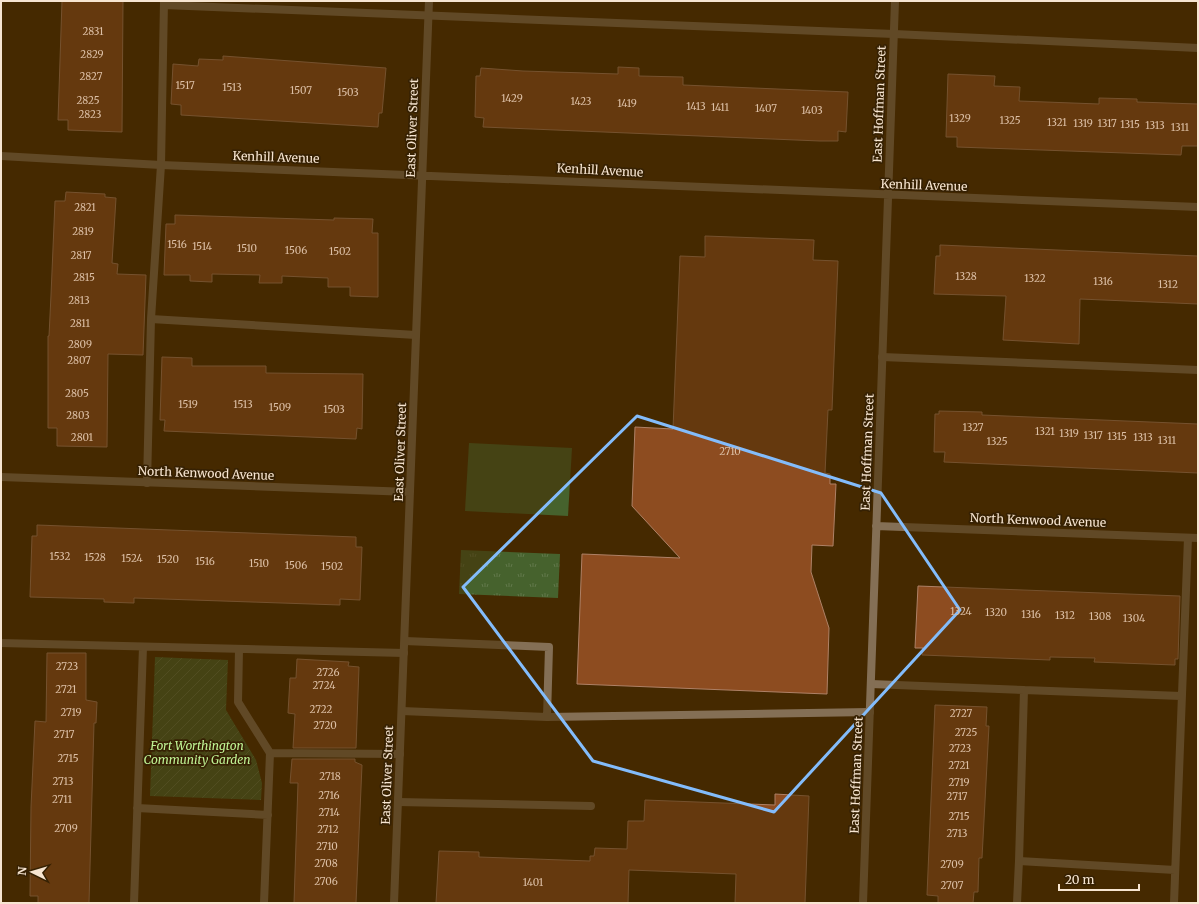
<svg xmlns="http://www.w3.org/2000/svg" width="1199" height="904" viewBox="0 0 1199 904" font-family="Merriweather,serif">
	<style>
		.park { fill: url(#park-tufts) }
		.garden { fill: url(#garden-furrows) }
		.pitch { fill: #46622d }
		.building { fill: #8d4c20; stroke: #ae8166 }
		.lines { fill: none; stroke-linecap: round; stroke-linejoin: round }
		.lane { stroke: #846f55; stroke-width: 8 }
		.street { stroke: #846f55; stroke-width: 8 }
		.marked { fill: none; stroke: #83bcfb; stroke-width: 3; stroke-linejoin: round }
		.labels { text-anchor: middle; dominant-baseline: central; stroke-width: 3.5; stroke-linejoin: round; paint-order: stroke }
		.number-label { font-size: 10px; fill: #dcbfa5 }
		.street-label { font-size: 12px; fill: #f7e5d1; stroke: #362103 }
		.park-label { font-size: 12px; font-style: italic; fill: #bff394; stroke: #362103 }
	</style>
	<defs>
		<pattern id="park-tufts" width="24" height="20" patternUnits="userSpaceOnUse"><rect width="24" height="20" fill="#46622d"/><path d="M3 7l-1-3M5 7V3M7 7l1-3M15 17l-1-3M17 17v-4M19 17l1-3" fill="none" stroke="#61784a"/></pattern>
		<pattern id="garden-furrows" width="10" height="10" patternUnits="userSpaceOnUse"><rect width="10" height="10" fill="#46622d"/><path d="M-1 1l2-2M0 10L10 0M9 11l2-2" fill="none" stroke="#61784a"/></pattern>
	</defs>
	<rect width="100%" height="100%" fill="#452900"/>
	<path class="park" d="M 461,550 L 560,554 L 558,598 L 459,594 Z"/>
	<path class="garden" d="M 155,657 L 228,660 L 226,710 L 256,760 L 262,783 L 261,800 L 150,796 Z"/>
	<path class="pitch" d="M 469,443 L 572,448 L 568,516 L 465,511 Z"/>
	<path class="building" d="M 62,1 L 123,1 L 122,132 L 68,130 L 68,120 L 58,120 Z
		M 223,56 L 386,68 L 382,113 L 379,113 L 378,127 L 181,115 L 181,105 L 171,104 L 173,64 L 198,66 L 199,59 L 223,60 Z
		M 618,67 L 639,68 L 639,76 L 683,77 L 683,85 L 848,92 L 846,132 L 838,131 L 838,141 L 820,141 L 483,127 L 484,118 L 475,117 L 476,76 L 480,76 L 481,68 L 523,71 L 618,74 Z
		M 948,74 L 995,76 L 994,86 L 1020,87 L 1019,101 L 1099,104 L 1099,98 L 1137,99 L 1137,102 L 1198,104 L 1198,146 L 1182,146 L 1181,155 L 957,147 L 957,137 L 946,137 Z
		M 66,192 L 105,194 L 105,197 L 116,198 L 112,263 L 118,264 L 117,274 L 146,275 L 143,355 L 108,354 L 107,447 L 57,446 L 57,428 L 48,428 L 48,336 L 49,336 L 51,295 L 55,201 L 65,201 Z
		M 175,215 L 334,220 L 334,218 L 373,219 L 372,233 L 378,233 L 378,297 L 350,296 L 350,287 L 328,287 L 328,278 L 282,276 L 282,283 L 259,283 L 260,275 L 212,274 L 212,282 L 190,281 L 190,275 L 164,275 L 166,224 L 175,224 Z
		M 705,236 L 814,240 L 813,260 L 838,261 L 832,410 L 828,410 L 825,473 L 830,474 L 830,484 L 836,484 L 833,546 L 812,545 L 811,572 L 829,628 L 827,694 L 577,684 L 582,554 L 680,558 L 632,506 L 635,427 L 673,429 L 680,256 L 705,257 Z
		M 940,245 L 1198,256 L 1198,304 L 1080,299 L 1079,344 L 1003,340 L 1006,296 L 934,294 L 936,256 L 940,256 Z
		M 162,357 L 192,358 L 192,366 L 266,366 L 266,373 L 363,374 L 362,429 L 357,428 L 356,439 L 164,431 L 165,420 L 160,420 Z
		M 939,411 L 982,412 L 982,415 L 1198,424 L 1198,473 L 944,462 L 945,452 L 934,452 L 935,414 L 939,414 Z
		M 37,525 L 356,537 L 356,547 L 362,547 L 360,600 L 340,599 L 340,605 L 134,598 L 134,603 L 104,602 L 104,599 L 30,597 L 32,536 L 37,536 Z
		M 918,586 L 1180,596 L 1178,659 L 1175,659 L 1175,665 L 1094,662 L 1095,658 L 1050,657 L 1050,660 L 922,655 L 923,648 L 915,648 Z
		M 47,653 L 86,653 L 86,700 L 97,702 L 96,723 L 94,723 L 89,903 L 38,903 L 38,896 L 30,896 L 31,807 L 35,721 L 46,722 Z
		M 297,659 L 349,662 L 348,666 L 359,667 L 356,748 L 293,748 L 295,714 L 288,713 L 290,678 L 296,678 Z
		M 935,705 L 987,707 L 986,726 L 989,726 L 982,858 L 979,858 L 978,892 L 974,892 L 973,903 L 938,903 L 938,896 L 927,895 Z
		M 292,759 L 355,759 L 355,762 L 362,765 L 356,903 L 294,903 L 298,783 L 290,783 Z
		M 775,794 L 809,796 L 805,903 L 735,903 L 736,874 L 629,870 L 628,903 L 436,903 L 439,851 L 479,852 L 479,857 L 590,861 L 590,856 L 594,856 L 595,848 L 627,849 L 628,821 L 644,821 L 645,800 L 775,805 Z"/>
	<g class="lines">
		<path class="lane" d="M 164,1 L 161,165 L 151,319 L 416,335
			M 164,5 L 894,34 L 1198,48
			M 882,357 L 1198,370
			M 147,483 L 151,319
			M 1,643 L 404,653
			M 239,649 L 238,702 L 270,753 L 264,903
			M 871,684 L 1024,690
			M 402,711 L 547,717 L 549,647 L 405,641
			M 547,717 L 870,712
			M 270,753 L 400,754
			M 398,802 L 591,806
			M 137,808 L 268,815
			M 1175,870 L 1019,861 L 1024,690 L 1181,696
			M 134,903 L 143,647
			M 1017,903 L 1019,861
			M 1174,903 L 1188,538"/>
		<path class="street" d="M 1,156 L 161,165 L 1198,207
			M 1,477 L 410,492
			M 876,526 L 1198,538
			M 394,903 L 429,1
			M 863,903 L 895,1"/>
	</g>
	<path d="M0 0H1199V904H0ZM 637,416 L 881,493 L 960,610 L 774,812 L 593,761 L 463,587 Z" fill="#452900" fill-opacity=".55" fill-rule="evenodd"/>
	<path class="marked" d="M 637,416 L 881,493 L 960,610 L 774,812 L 593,761 L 463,587 Z"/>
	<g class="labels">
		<g class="number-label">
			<text x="93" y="31">2831</text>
			<text x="92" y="54">2829</text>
			<text x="91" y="76">2827</text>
			<text x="185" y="85">1517</text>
			<text x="232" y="87">1513</text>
			<text x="301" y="90">1507</text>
			<text x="348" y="92">1503</text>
			<text x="512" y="98">1429</text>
			<text x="88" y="100">2825</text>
			<text x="581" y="101">1423</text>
			<text x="627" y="103">1419</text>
			<text x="696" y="106">1413</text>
			<text x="720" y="107">1411</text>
			<text x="766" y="108">1407</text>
			<text x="812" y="110">1403</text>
			<text x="90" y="114">2823</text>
			<text x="960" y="118">1329</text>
			<text x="1010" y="120">1325</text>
			<text x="1057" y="122">1321</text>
			<text x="1083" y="123">1319</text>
			<text x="1107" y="123">1317</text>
			<text x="1130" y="124">1315</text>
			<text x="1155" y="125">1313</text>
			<text x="1180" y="127">1311</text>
			<text x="85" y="207">2821</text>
			<text x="83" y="231">2819</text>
			<text x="177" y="244">1516</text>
			<text x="202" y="246">1514</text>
			<text x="247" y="248">1510</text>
			<text x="296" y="250">1506</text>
			<text x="340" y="251">1502</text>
			<text x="81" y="255">2817</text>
			<text x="966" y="276">1328</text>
			<text x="84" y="277">2815</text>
			<text x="1035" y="278">1322</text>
			<text x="1103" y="281">1316</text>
			<text x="1168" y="284">1312</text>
			<text x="79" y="300">2813</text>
			<text x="80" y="323">2811</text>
			<text x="80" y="344">2809</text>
			<text x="79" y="360">2807</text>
			<text x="77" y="393">2805</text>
			<text x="188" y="404">1519</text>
			<text x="243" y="404">1513</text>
			<text x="280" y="407">1509</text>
			<text x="334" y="409">1503</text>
			<text x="78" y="415">2803</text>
			<text x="973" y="427">1327</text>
			<text x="1045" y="431">1321</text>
			<text x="1069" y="433">1319</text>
			<text x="1093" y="435">1317</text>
			<text x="1117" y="436">1315</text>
			<text x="82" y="437">2801</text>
			<text x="1143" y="437">1313</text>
			<text x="1167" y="440">1311</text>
			<text x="997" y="441">1325</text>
			<text x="730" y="451">2710</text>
			<text x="60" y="556">1532</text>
			<text x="95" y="557">1528</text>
			<text x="132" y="558">1524</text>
			<text x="168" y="559">1520</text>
			<text x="205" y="561">1516</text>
			<text x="259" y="563">1510</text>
			<text x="296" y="565">1506</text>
			<text x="332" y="566">1502</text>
			<text x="961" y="611">1324</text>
			<text x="996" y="612">1320</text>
			<text x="1031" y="614">1316</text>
			<text x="1065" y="615">1312</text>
			<text x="1100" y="616">1308</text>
			<text x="1134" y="618">1304</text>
			<text x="67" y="666">2723</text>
			<text x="328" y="672">2726</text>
			<text x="324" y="685">2724</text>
			<text x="66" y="689">2721</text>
			<text x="321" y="709">2722</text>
			<text x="71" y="712">2719</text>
			<text x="961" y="713">2727</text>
			<text x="325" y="725">2720</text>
			<text x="966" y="732">2725</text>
			<text x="64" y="734">2717</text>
			<text x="960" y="748">2723</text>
			<text x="68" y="758">2715</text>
			<text x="959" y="765">2721</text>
			<text x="330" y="776">2718</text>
			<text x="63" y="781">2713</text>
			<text x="959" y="782">2719</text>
			<text x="329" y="795">2716</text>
			<text x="957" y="796">2717</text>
			<text x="62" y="799">2711</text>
			<text x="329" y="812">2714</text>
			<text x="959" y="816">2715</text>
			<text x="66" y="828">2709</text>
			<text x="328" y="829">2712</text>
			<text x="957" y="833">2713</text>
			<text x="327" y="846">2710</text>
			<text x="326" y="863">2708</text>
			<text x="952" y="864">2709</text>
			<text x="326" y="881">2706</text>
			<text x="533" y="882">1401</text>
			<text x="952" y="885">2707</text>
		</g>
		<g class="street-label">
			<text transform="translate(879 104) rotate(-88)">East Hoffman Street</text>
			<text transform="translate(412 128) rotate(-88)">East Oliver Street</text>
			<text transform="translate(276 157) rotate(2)">Kenhill Avenue</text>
			<text transform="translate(600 170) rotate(3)">Kenhill Avenue</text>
			<text transform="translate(924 185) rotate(2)">Kenhill Avenue</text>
			<text transform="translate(400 452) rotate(-88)">East Oliver Street</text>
			<text transform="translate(867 452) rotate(-88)">East Hoffman Street</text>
			<text transform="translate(206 473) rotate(2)">North Kenwood Avenue</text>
			<text transform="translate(1038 520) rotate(2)">North Kenwood Avenue</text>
			<text transform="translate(387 775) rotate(-88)">East Oliver Street</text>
			<text transform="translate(856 775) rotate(-88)">East Hoffman Street</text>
		</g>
		<g class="park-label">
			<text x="197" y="745">Fort Worthington<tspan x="197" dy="14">Community Garden</tspan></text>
		</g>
	</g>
	<rect width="1199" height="904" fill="none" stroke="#f7e5d1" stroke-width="4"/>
	<g transform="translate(32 872) rotate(275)" stroke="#362103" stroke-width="3" paint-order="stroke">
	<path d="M0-3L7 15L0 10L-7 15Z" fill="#f7e5d1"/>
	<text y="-6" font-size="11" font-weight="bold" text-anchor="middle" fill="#f7e5d1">N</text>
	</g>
	<path d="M1059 884v6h80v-6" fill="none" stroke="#f7e5d1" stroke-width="2"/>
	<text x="1065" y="884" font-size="12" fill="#f7e5d1" stroke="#362103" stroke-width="3" paint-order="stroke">20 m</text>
</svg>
